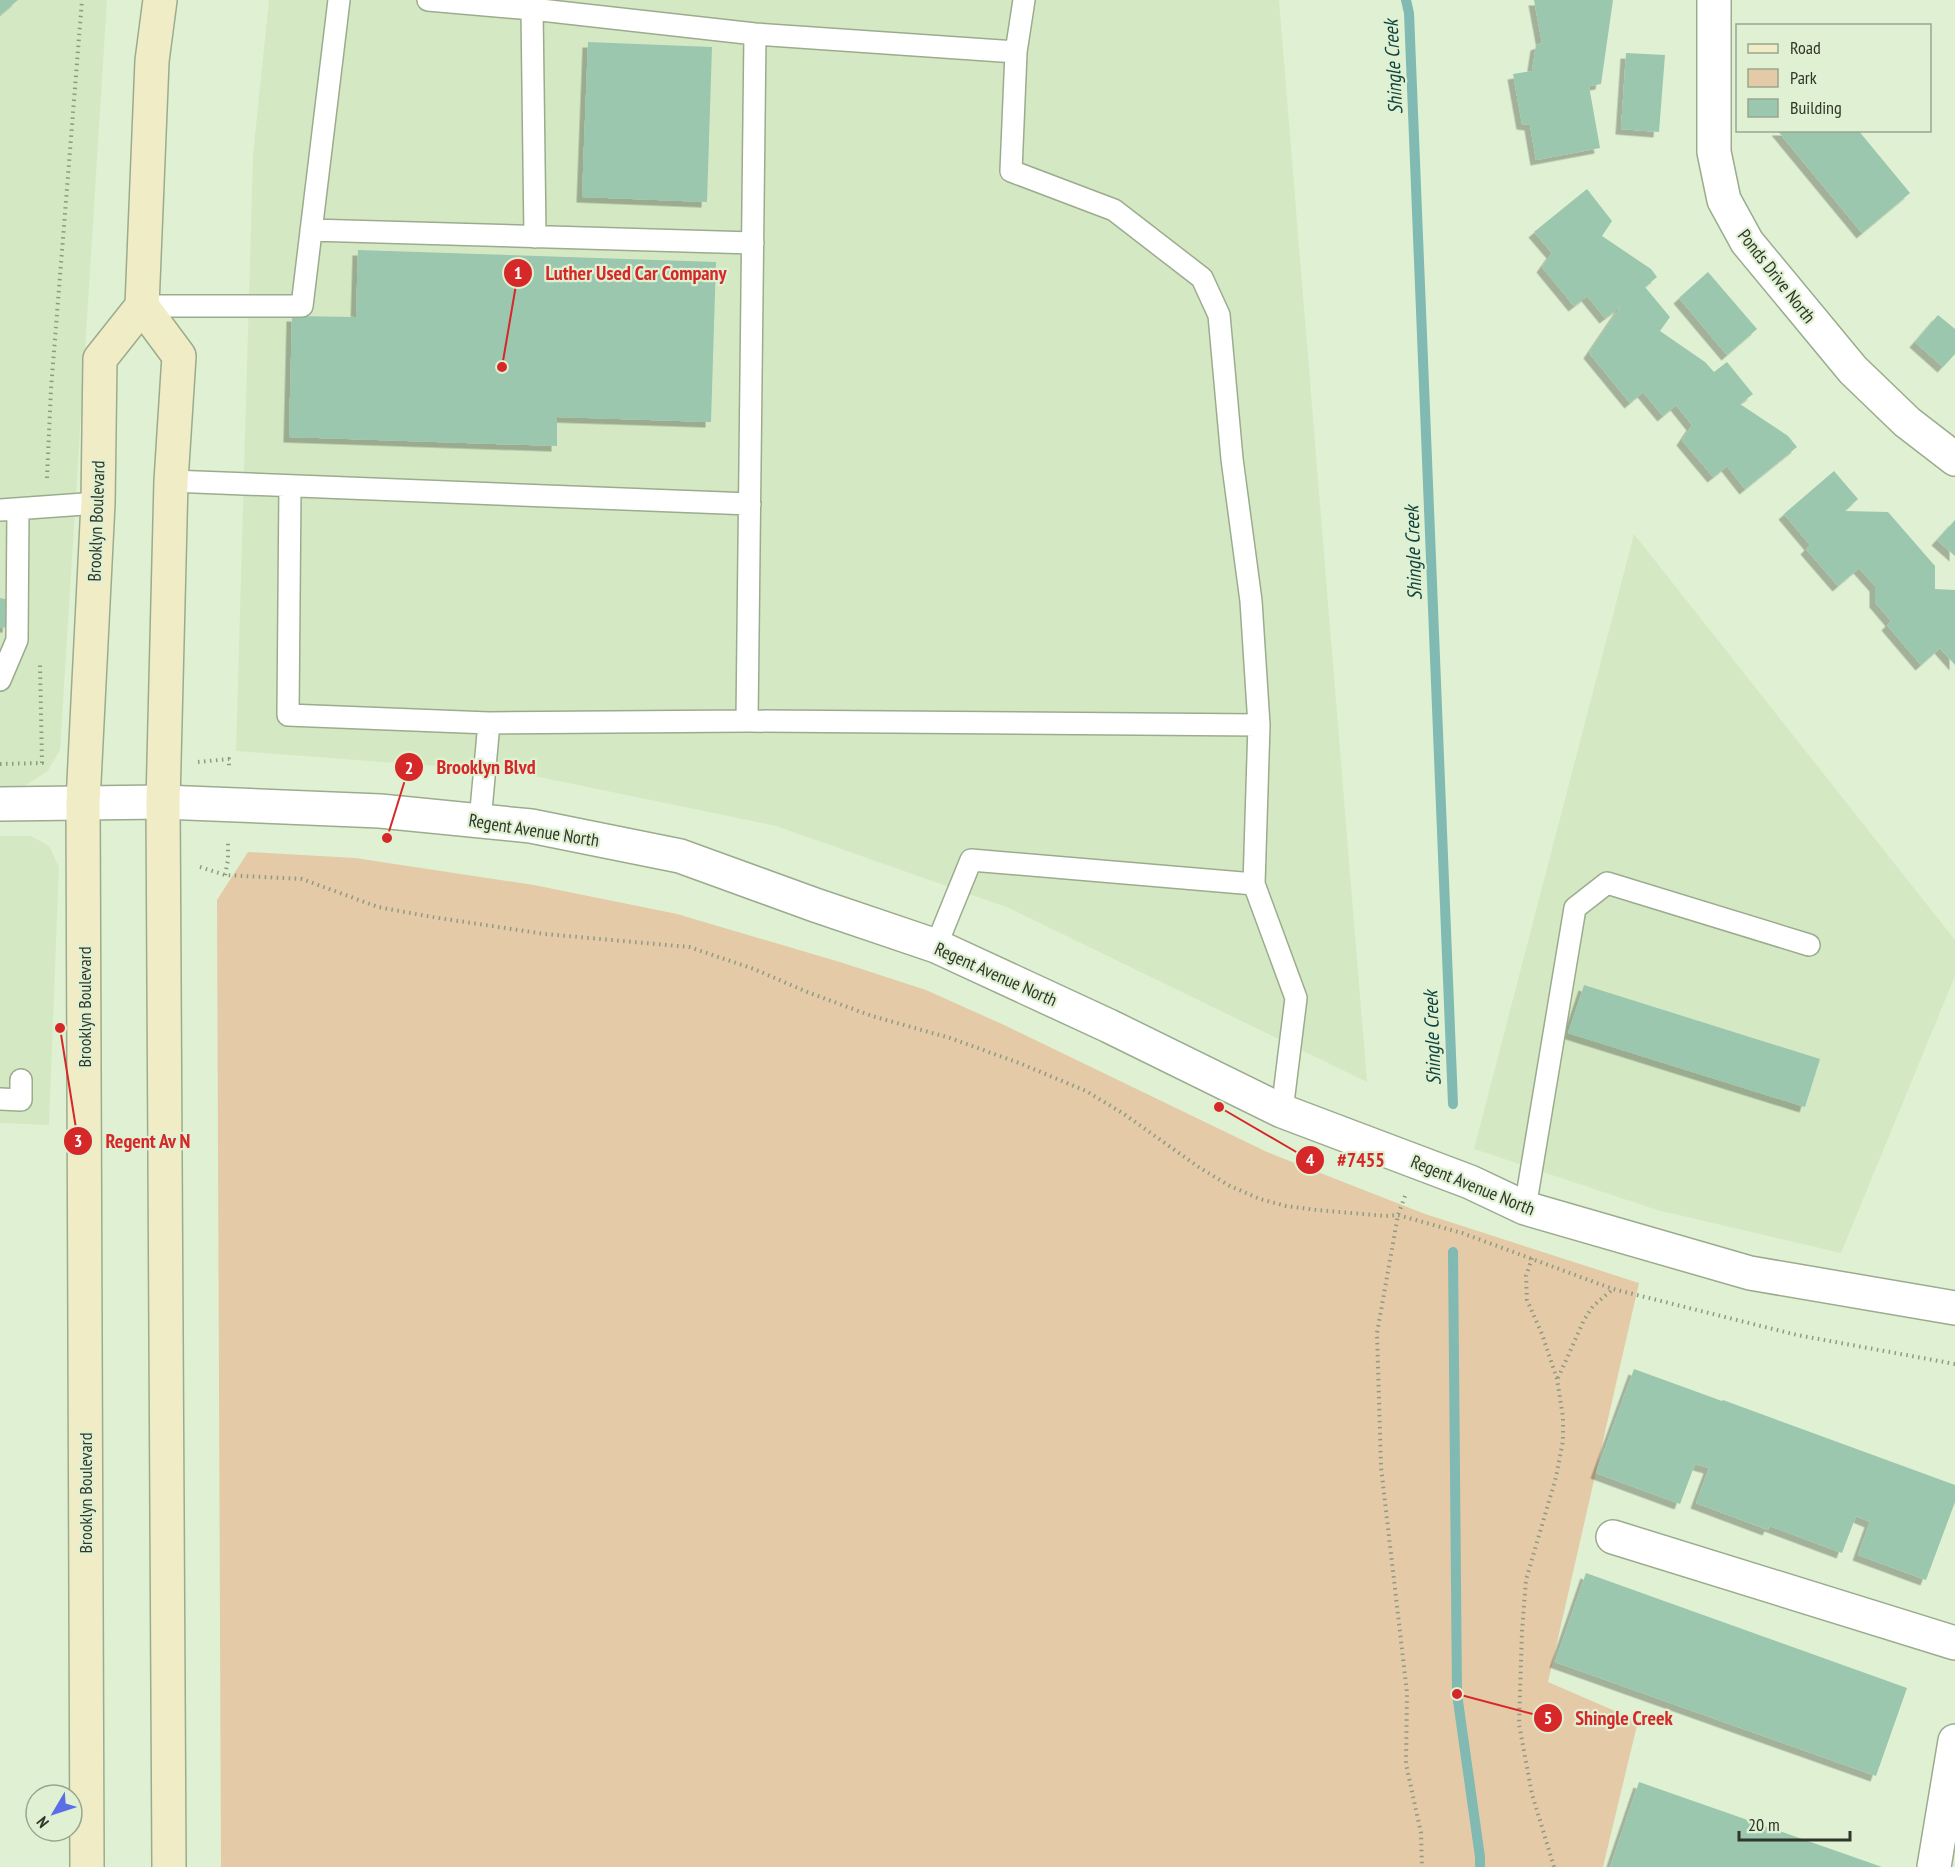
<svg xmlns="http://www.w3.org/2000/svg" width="1955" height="1867" viewBox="0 0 1955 1867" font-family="'PT Sans Narrow',sans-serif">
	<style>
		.built { fill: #d4e9c3 }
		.green { fill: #e4caa7 }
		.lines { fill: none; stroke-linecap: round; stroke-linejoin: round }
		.stream { stroke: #81b9b3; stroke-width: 10 }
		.building { fill: #9bc7ae; filter: url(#shadow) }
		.service-casing { stroke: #9bac8e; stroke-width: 24 }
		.minor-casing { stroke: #9bac8e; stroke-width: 36 }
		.tertiary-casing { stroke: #9bac8e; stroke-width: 36 }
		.secondary-casing { stroke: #9bac8e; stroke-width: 36 }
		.path { stroke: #8d9a84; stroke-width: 4; stroke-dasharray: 1.5 4.5; stroke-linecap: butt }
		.service { stroke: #fff; stroke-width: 21 }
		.minor { stroke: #fff; stroke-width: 33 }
		.tertiary { stroke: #fff; stroke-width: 33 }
		.secondary { stroke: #f0ecc6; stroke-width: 33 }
		.labels { text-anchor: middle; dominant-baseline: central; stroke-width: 4.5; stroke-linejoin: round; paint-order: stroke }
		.street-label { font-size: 18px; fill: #30362a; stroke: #dff1d2 }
		.water-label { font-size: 20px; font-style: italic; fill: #114440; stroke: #dff1d2 }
		.leader { fill: none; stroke: #d62828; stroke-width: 2 }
		.callout-dot { fill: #d62828; stroke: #dff1d2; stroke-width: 2 }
		.mark-label { font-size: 18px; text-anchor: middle; font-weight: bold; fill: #fff }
		.callout-label { font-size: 20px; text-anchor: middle; font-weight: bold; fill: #d62828; stroke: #dff1d2; stroke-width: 4.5; stroke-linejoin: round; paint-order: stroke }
	</style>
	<defs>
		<filter id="shadow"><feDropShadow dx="-5.5" dy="5.5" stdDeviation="0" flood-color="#0004"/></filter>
	</defs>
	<rect width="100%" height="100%" fill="#dff1d2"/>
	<path class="built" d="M 0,0 L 107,0 L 60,750 L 47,772 L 24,786 L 0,786 Z
		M 269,0 L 1279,0 L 1367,1082 L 1009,908 L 776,826 L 515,772 L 236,751 L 253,155 Z
		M 1634,534 L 1955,940 L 1955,976 L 1841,1253 L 1657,1210 L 1474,1149 Z
		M 0,836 L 31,836 L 49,846 L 59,867 L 49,1125 L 0,1123 Z"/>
	<path class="green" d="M 248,852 L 355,858 L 534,885 L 677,914 L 843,963 L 926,990 L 1004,1025 L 1267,1152 L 1425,1214 L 1639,1283 L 1548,1682 L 1638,1721 L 1603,1867 L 221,1867 L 217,900 Z"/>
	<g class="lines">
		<path class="stream" d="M 1406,0 L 1409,13 L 1453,1104
			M 1453,1252 L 1457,1694 L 1480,1857 L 1480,1867"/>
	</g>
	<path class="building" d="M 0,0 L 18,0 L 0,15 Z
		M 1534,0 L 1613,0 L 1601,84 L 1589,86 L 1600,148 L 1536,160 L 1530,125 L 1522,124 L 1513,74 L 1532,71 L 1536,45 L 1542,43 Z
		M 588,42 L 712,47 L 707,202 L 582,197 Z
		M 1626,53 L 1665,55 L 1659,132 L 1621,129 Z
		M 1777,130 L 1858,130 L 1910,193 L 1862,233 Z
		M 1587,189 L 1612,221 L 1602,236 L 1651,269 L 1657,277 L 1645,287 L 1670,317 L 1660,331 L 1705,362 L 1714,372 L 1727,362 L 1753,394 L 1740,404 L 1788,436 L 1797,447 L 1745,489 L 1727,466 L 1713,477 L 1682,440 L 1692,425 L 1676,405 L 1663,416 L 1643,392 L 1630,403 L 1589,353 L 1621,306 L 1605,318 L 1587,296 L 1574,306 L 1542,267 L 1552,253 L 1534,232 Z
		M 358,250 L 716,262 L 711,422 L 557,417 L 557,446 L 289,437 L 292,316 L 356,317 Z
		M 1708,272 L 1757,329 L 1727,355 L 1679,298 Z
		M 1938,315 L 1955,329 L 1955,354 L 1943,367 L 1915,342 Z
		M 1834,471 L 1858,499 L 1845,511 L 1888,512 L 1935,566 L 1935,589 L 1955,590 L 1955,665 L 1940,648 L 1921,665 L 1887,625 L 1891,621 L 1875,602 L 1875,586 L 1859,568 L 1838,586 L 1806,549 L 1810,545 L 1784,514 Z
		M 1955,520 L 1955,556 L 1937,540 Z
		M 0,598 L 10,600 L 8,627 L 0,628 Z
		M 1584,985 L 1820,1059 L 1805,1107 L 1568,1033 Z
		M 1634,1369 L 1722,1401 L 1723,1400 L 1955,1485 L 1955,1502 L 1926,1580 L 1858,1555 L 1870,1522 L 1856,1516 L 1842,1553 L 1770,1526 L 1768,1530 L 1696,1503 L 1709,1468 L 1695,1464 L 1680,1504 L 1596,1473 Z
		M 1586,1573 L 1907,1688 L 1876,1776 L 1555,1662 Z
		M 1639,1782 L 1882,1867 L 1610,1867 Z"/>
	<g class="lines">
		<g class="service-casing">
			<path id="service" d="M 428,0 L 532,9 L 755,34 L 1016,52
				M 532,9 L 535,237
				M 311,230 L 753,243
				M 142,306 L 302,306 L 339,0
				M 171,481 L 750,504
				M 290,486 L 288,715 L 489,723 L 747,721 L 1259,725
				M 0,510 L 98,503
				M 0,680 L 17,640 L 18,509
				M 747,721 L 755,34
				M 480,821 L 489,723
				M 1254,884 L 1296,998 L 1282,1111
				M 936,946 L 971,860 L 1254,884 L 1259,725 L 1251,601 L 1232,459 L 1219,315 L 1202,278 L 1114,210 L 1011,171 L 1016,52 L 1024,0
				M 0,1099 L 21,1100 L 21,1080
				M 1525,1208 L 1575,908 L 1607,883 L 1809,945"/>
		</g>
		<g class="minor-casing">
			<path id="minor" d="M 1714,0 L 1714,152 L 1724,200 L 1747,242 L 1853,370 L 1907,422 L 1955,459
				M 1613,1537 L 1955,1643
				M 1934,1867 L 1955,1741"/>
		</g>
		<g class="tertiary-casing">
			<path id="tertiary" d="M 0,804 L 163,802 L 380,811 L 531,826 L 680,856 L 815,905 L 936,946 L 1109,1026 L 1282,1111 L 1470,1182 L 1525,1208 L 1750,1273 L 1955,1308"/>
		</g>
		<g class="secondary-casing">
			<path id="secondary" d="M 142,306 L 179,356 L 171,481 L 163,802 L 169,1867
				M 87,1867 L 83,802 L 98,503 L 100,359 L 142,306 L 152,61 L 160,0"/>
		</g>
		<path class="path" d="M 47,478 L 51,389 L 82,0
			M 198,762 L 229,759 L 229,769
			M 0,764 L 42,763 L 40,665
			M 200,867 L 225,875 L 302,879 L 378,907 L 432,917 L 545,934 L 689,947 L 754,969 L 807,992 L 872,1016 L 950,1038 L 1019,1063 L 1086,1091 L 1124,1114 L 1200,1168 L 1230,1186 L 1260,1199 L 1286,1206 L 1317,1210 L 1386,1216 L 1398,1215 L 1462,1233 L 1613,1289 L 1797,1335 L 1955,1364
			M 225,875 L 228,860 L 228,840
			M 1405,1196 L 1398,1215 L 1377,1333 L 1381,1467 L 1407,1693 L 1406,1764 L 1421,1833 L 1422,1867
			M 1532,1258 L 1526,1276 L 1527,1300 L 1542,1334 L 1557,1379 L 1563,1417 L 1563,1441 L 1556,1477 L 1526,1580 L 1522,1631 L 1519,1724 L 1532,1794 L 1554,1867
			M 1558,1378 L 1584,1320 L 1593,1306 L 1613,1289"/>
		<use href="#service" class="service"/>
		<use href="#minor" class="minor"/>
		<use href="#tertiary" class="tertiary"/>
		<use href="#secondary" class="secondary"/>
	</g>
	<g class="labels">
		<g class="street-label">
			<text transform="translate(1777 276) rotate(52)">Ponds Drive North</text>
			<text transform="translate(96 521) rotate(-88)">Brooklyn Boulevard</text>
			<text transform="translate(534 830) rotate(9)">Regent Avenue North</text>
			<text transform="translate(996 974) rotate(24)">Regent Avenue North</text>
			<text transform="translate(84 1007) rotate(-90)">Brooklyn Boulevard</text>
			<text transform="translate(1473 1185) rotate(22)">Regent Avenue North</text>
			<text transform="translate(85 1493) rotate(-90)">Brooklyn Boulevard</text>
		</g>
		<g class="water-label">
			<text transform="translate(1393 67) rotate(-93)">Shingle Creek</text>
			<text transform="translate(1413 553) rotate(-92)">Shingle Creek</text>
			<text transform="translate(1432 1038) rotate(-92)">Shingle Creek</text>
		</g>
	</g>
	<path class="leader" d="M502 367L518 273M387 838L409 767M60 1028L78 1141M1219 1107L1310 1160M1457 1694L1548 1718"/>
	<g class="callout-dot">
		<circle cx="502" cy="367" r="6"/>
		<circle cx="387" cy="838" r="6"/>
		<circle cx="60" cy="1028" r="6"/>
		<circle cx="1219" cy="1107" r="6"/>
		<circle cx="1457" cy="1694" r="6"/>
		<circle cx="518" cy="273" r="15"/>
		<circle cx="409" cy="767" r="15"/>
		<circle cx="78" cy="1141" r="15"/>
		<circle cx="1310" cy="1160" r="15"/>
		<circle cx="1548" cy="1718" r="15"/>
	</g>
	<g class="mark-label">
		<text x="518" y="279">1</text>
		<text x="409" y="774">2</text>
		<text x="78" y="1147">3</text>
		<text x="1310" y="1166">4</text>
		<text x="1548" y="1724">5</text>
	</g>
	<g class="callout-label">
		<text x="636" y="280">Luther Used Car Company</text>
		<text x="486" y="774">Brooklyn Blvd</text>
		<text x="148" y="1148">Regent Av N</text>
		<text x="1361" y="1167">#7455</text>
		<text x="1624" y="1725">Shingle Creek</text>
	</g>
	<rect x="1736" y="24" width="195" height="108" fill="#dff1d2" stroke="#99a68f" stroke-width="1.5"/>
	<rect x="1748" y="44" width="30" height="9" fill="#f0ecc6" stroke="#99a68f" stroke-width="1.5"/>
	<text x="1790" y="54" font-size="18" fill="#30362a">Road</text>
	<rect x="1748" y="69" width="30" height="18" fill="#e4caa7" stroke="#99a68f" stroke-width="1.5"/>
	<text x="1790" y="84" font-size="18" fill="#30362a">Park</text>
	<rect x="1748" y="99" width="30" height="18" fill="#9bc7ae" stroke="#99a68f" stroke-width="1.5"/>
	<text x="1790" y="114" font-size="18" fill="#30362a">Building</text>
	<g transform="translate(54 1813) rotate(231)"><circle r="28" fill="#dff1d2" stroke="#99a68f" stroke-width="1.5"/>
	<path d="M0-4.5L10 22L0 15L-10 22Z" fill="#5a6ee5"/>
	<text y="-9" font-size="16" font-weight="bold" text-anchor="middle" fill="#30362a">N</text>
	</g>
	<path d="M1739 1831v9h111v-9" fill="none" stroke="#30362a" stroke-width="3"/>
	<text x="1748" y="1831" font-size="18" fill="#30362a" stroke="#dff1d2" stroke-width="4.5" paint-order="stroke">20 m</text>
</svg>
